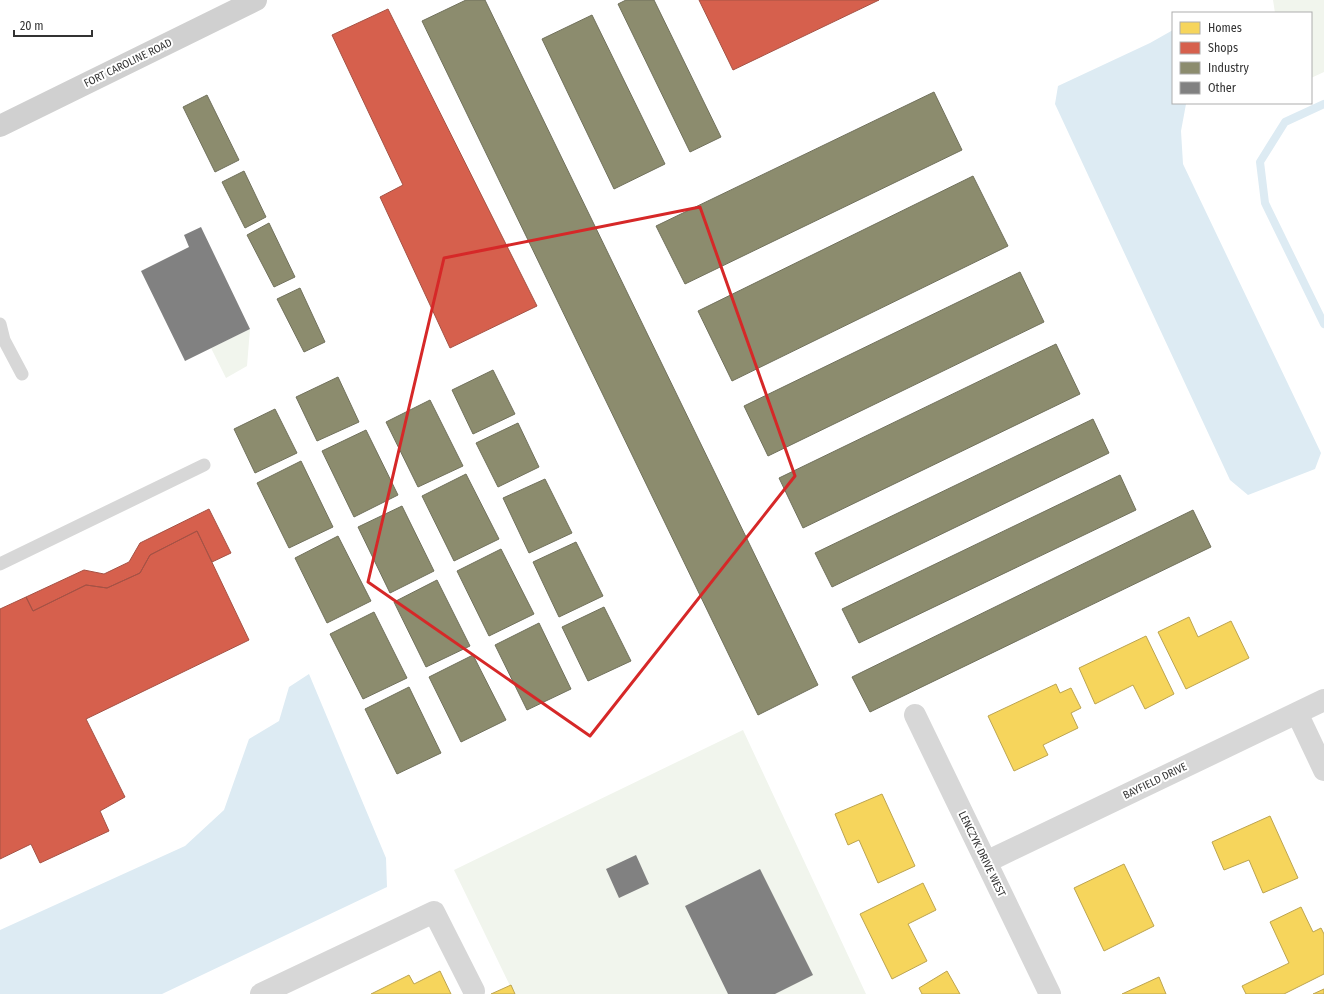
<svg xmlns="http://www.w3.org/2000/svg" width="1324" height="994" viewBox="0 0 1324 994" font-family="'Fira Sans Condensed',sans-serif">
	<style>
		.green { fill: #f1f5ed }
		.water { fill: #ddebf3 }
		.homes { fill: #f6d55c; stroke: #bca450 }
		.shops { fill: #d6604d; stroke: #a55245 }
		.industry { fill: #8c8c6e; stroke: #71715c }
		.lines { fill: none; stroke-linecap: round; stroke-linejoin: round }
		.stream { stroke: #ddebf3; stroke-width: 8 }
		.building { fill: #818181 }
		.lane { stroke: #d7d7d7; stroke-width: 13 }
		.street { stroke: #d7d7d7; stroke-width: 22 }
		.secondary { stroke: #d0d0d0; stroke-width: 22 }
		.marked { fill: none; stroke: #d62828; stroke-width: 3; stroke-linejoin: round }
		.labels { text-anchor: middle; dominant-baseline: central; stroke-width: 4; stroke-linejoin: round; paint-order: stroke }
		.street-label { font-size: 11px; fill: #333; stroke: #fff }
	</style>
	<rect width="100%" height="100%" fill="#fff"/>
	<path class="green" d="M 1273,0 L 1324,0 L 1324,72 L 1311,78 L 1311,13 L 1275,13 Z
		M 250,329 L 247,366 L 226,378 L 211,348 Z
		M 743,730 L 866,994 L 514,994 L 454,870 Z"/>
	<path class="water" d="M 1173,30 L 1173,103 L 1188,103 L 1186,104 L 1181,131 L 1183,164 L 1321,453 L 1315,469 L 1248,495 L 1230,480 L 1055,104 L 1058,86 L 1150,43 Z
		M 309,674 L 386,858 L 387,887 L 162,994 L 0,994 L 0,930 L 185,846 L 224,810 L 249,739 L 279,721 L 289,687 Z"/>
	<path class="homes" d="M 1189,617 L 1198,637 L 1231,621 L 1249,658 L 1186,689 L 1158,632 Z
		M 1146,636 L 1174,694 L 1145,709 L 1133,685 L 1095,704 L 1079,668 Z
		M 1056,684 L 1060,693 L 1071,688 L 1081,708 L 1071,713 L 1078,728 L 1043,745 L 1048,755 L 1014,771 L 988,716 Z
		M 882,794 L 915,866 L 878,883 L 859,840 L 848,845 L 835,814 Z
		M 1270,816 L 1298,878 L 1263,893 L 1249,860 L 1224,870 L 1212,842 Z
		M 1124,864 L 1154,926 L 1104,951 L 1074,888 Z
		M 923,883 L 936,910 L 908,924 L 927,961 L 892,979 L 860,914 Z
		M 1301,907 L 1313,932 L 1321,928 L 1324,934 L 1324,974 L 1284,994 L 1246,994 L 1242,986 L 1289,963 L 1270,922 Z
		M 440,971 L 451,994 L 371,994 L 409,975 L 414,984 Z
		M 947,971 L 960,994 L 922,994 L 919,988 Z
		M 1159,977 L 1166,994 L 1122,994 Z
		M 511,985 L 515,994 L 491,994 Z
		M 1324,989 L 1324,994 L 1313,994 Z"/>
	<path class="shops" d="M 699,0 L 879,0 L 733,70 Z
		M 388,9 L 537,306 L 450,348 L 380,197 L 403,185 L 332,35 Z
		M 209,509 L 231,553 L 212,562 L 197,531 L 150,555 L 140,573 L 107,588 L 86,585 L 33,611 L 26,597 L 84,570 L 104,574 L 129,562 L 140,543 Z
		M 197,531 L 249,640 L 86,719 L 125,797 L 100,811 L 109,831 L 40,863 L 31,844 L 0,859 L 0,609 L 26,597 L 33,611 L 86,585 L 107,588 L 140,573 L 150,555 Z"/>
	<path class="industry" d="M 466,0 L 485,0 L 818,685 L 758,715 L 422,21 Z
		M 626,0 L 654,0 L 721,137 L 690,152 L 618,4 Z
		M 592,15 L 665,164 L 614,189 L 542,39 Z
		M 934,92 L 962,150 L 685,284 L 656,226 Z
		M 207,95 L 239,160 L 215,172 L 183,107 Z
		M 244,171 L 266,217 L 245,228 L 222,182 Z
		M 973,176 L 1008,246 L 732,381 L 698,311 Z
		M 269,223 L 295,277 L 274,287 L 247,235 Z
		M 1020,272 L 1044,322 L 768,456 L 744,406 Z
		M 300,288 L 325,342 L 304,352 L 277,299 Z
		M 1056,344 L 1080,394 L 803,528 L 779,478 Z
		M 493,370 L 515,414 L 473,434 L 452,390 Z
		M 338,377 L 359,422 L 317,441 L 296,397 Z
		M 430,400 L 463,466 L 418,487 L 386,422 Z
		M 275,409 L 297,453 L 255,473 L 234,429 Z
		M 1093,419 L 1109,453 L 832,587 L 815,553 Z
		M 518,423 L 539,467 L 498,487 L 476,443 Z
		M 366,430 L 398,495 L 354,517 L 322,451 Z
		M 301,461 L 333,527 L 289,548 L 257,483 Z
		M 466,474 L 499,539 L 454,561 L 422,496 Z
		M 1120,475 L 1136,510 L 859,643 L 842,609 Z
		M 545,479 L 572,533 L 529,553 L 503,498 Z
		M 402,506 L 434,571 L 390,593 L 358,527 Z
		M 1193,510 L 1211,547 L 870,712 L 852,677 Z
		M 338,536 L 371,601 L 327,623 L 295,558 Z
		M 576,542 L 603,596 L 559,617 L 533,562 Z
		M 501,549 L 534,614 L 489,636 L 457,571 Z
		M 437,580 L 470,646 L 426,667 L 394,602 Z
		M 604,607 L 631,661 L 588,681 L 562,627 Z
		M 374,612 L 407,678 L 363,699 L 330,634 Z
		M 539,623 L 571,689 L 527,710 L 495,645 Z
		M 473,655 L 506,720 L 461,742 L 429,677 Z
		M 409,687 L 441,753 L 397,774 L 365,709 Z"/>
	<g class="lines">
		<path class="stream" d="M 1324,104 L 1285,122 L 1260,162 L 1265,203 L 1324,324"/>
	</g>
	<path class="building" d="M 201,227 L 250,329 L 185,361 L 141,271 L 189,247 L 184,235 Z
		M 636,855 L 649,884 L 619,898 L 606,869 Z
		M 760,869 L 813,975 L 775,994 L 728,994 L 685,906 Z"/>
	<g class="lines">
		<path class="lane" d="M 0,324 L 4,340 L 22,374
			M 0,564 L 204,465"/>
		<path class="street" d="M 1297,713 L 1324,770
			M 915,715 L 1050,994
			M 986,862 L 1324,700
			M 261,994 L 434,912 L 474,991"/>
		<path class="secondary" d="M 0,126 L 256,0"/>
	</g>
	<path class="marked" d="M 700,207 L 795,476 L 590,736 L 368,582 L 444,258 Z"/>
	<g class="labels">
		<g class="street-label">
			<text transform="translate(128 63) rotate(-26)">FORT CAROLINE ROAD</text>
			<text transform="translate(1155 781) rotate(-26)">BAYFIELD DRIVE</text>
			<text transform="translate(982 854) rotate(64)">LENCZYK DRIVE WEST</text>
		</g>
	</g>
	<rect x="1172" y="12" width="140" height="92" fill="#ffffff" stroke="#adadad"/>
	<rect x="1180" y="22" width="20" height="12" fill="#f6d55c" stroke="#adadad"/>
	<text x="1208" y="32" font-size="12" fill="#333333">Homes</text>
	<rect x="1180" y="42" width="20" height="12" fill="#d6604d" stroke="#adadad"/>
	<text x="1208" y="52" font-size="12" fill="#333333">Shops</text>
	<rect x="1180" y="62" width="20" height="12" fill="#8c8c6e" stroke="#adadad"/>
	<text x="1208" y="72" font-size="12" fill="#333333">Industry</text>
	<rect x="1180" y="82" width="20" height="12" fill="#818181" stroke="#adadad"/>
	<text x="1208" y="92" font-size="12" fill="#333333">Other</text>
	<path d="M14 30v6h78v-6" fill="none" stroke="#333333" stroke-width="2"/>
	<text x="20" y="30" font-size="12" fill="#333333" stroke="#ffffff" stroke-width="3" paint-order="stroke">20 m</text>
</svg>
